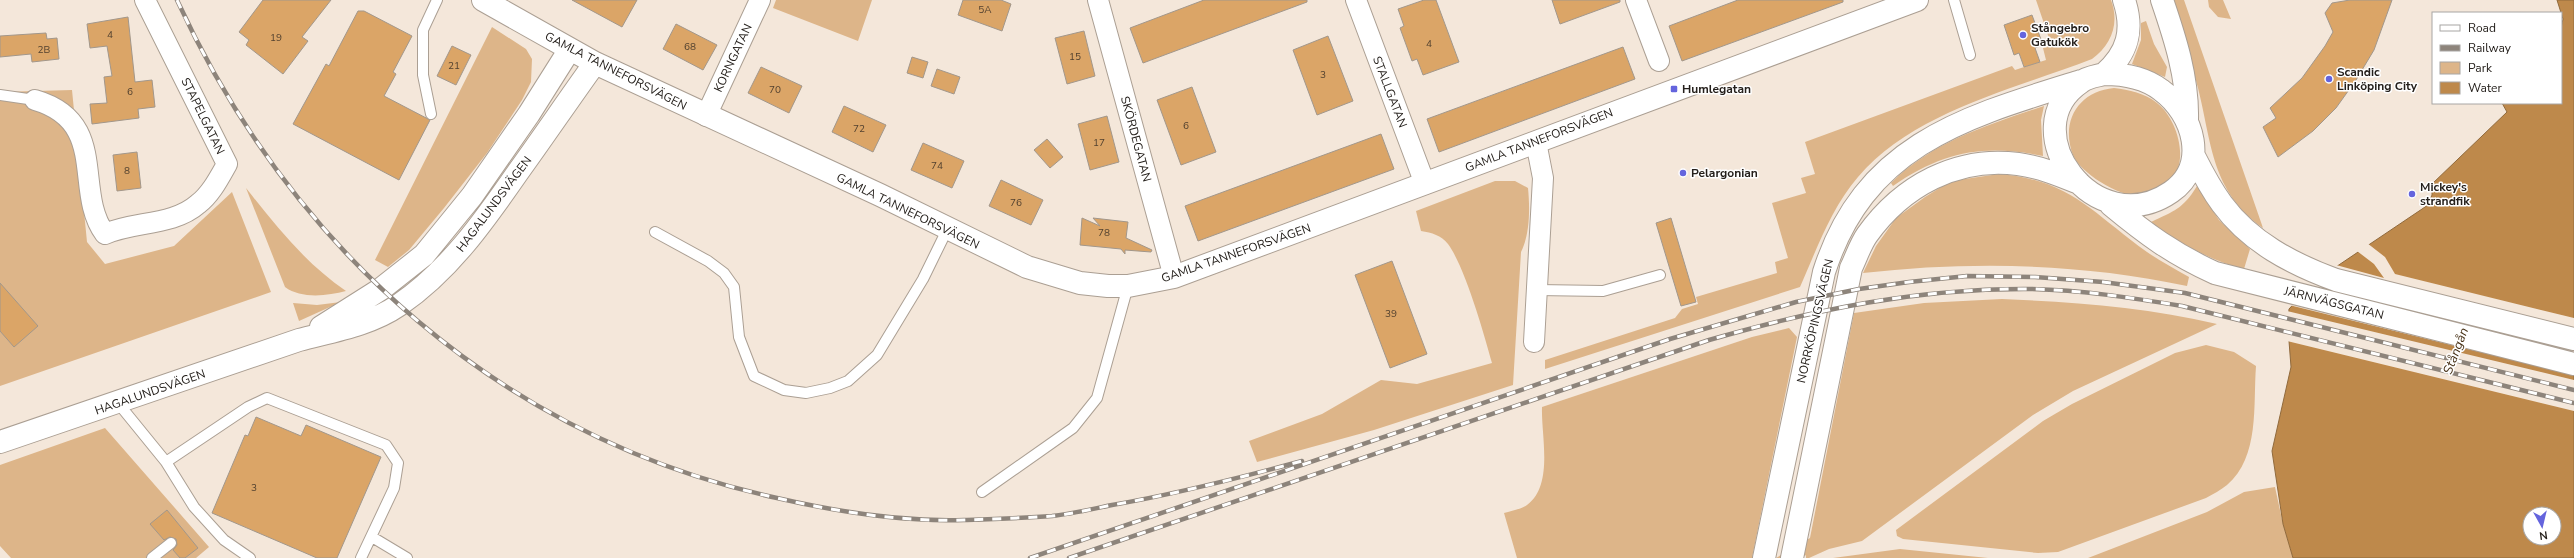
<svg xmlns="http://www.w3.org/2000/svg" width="2574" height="558" viewBox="0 0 2574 558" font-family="'Nunito Sans',sans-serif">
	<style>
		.green { fill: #ddb589 }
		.water { fill: #be894b; stroke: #906a3d; fill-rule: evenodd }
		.pier { fill: #f4e7da }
		.building { fill: #dba567; stroke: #a2978b }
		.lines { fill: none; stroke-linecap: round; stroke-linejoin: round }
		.lane-casing { stroke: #ab9f93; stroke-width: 12 }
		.street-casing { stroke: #ab9f93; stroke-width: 22 }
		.secondary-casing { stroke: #ab9f93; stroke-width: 24 }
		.lane { stroke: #fff; stroke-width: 10 }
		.street { stroke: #fff; stroke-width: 20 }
		.secondary { stroke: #fff; stroke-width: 22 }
		.rail-casing { stroke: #8d847b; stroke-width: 4.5 }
		.rail { stroke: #fff; stroke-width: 3; stroke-dasharray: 9; stroke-linecap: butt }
		.poi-dot { fill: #6464dd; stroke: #fff; stroke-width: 1.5 }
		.labels { text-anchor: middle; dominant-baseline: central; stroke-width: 3; stroke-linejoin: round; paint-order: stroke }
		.number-label { font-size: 10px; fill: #52412f }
		.poi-label { font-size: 12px; font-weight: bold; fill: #25201c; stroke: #fff; text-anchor: start }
		.street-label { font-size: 12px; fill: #25201c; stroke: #fff }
		.water-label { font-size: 13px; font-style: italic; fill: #452e13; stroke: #fff }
	</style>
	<rect width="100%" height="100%" fill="#f4e7da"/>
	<path class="green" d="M 776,0 L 872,0 L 858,41 L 773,8 Z
		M 2036,0 L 2111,0 C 2120,24 2111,45 2092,59 C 2015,89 1913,112 1858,177 C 1831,208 1816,251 1800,287 L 1545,369 L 1545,360 L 1675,318 L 1682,309 L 1698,304 L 1696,297 L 1777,273 L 1775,262 L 1788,258 L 1772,203 L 1806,193 L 1801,178 L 1815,174 L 1805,142 L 2012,66 L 2015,70 L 2046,60 L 2043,48 L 2051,44 Z
		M 2172,0 L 2184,0 L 2263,228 C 2211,191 2212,144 2198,88 C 2190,59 2182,29 2172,0 Z
		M 2223,0 L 2231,19 L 2218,17 L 2209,7 L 2208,0 Z
		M 2146,21 L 2154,44 L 2167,67 L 2165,77 L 2132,64 L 2141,40 L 2141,23 Z
		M 492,27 L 526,49 L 532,59 L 531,82 L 522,100 L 487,153 L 444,208 L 409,250 L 388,267 L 375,260 Z
		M 2114,88 C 2129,90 2145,93 2157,103 C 2177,118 2191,163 2169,182 C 2166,185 2161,187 2157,190 C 2154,192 2149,196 2146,196 C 2126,201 2080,174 2073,155 C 2060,121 2079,91 2114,88 Z
		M 72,90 L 87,242 L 105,264 L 174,246 L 232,192 L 271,292 L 0,386 L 0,92 Z
		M 2044,106 L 2041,120 L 2043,156 C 1984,144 1944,151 1893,186 L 1891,183 C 1934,141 1988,125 2044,106 Z
		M 1999,174 C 2071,180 2092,213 2147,252 C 2160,261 2175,269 2189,277 L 2187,286 C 2080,263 1971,261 1863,273 L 1876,246 L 1896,218 L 1925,197 L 1951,181 Z
		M 1495,181 L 1515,181 L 1528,188 C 1530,209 1530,234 1521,252 L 1513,385 L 1374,430 L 1257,462 L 1249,441 L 1322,414 L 1381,380 L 1417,384 L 1492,363 C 1484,334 1465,267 1448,244 C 1441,235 1432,233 1421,231 L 1416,211 Z
		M 2197,186 L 2219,220 L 2250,249 L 2244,269 C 2209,260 2179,243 2151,222 C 2174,211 2183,209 2197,186 Z
		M 246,188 C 276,226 305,263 346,291 C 327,296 301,299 285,287 Z
		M 2002,299 C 2074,302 2146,307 2217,324 L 2073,391 L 2033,415 L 1862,541 L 1829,549 L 1809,558 L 1806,558 L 1806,555 L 1802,558 L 1776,558 L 1810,538 L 1854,313 L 1924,303 Z
		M 341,302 L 299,321 L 293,303 L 317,305 Z
		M 1789,328 L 1797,337 L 1752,558 L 1517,558 L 1504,513 C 1511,511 1521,509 1527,505 C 1554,485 1541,436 1542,407 L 1752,337 Z
		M 2206,345 L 2234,352 L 2256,366 C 2253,405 2260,457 2227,485 C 2221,490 2213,494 2206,498 L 2058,552 L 2038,553 L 1903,539 L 1897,536 L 1896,530 L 2043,421 L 2072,404 L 2175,353 Z
		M 105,428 L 209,547 L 196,558 L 11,558 L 0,546 L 0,465 Z
		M 2275,487 L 2283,524 L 2293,558 L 2088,558 L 2207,512 L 2244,492 Z
		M 1900,549 L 1988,558 L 1833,558 Z"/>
	<path class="water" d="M 2557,0 L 2574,0 L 2574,558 L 2293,558 L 2283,524 L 2272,451 L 2291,367 L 2288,328 L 2289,309 L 2315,281 L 2428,205 L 2432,195 L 2432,184 L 2507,112 L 2502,103 L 2561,103 L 2561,28 L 2563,19 ZM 2530,514 L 2554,514 L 2554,538 L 2530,538 Z"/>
	<path class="pier" d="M 2367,243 L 2385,257 L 2395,274 L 2574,318 L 2574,375 L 2289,305 L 2308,285 L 2311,286 L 2310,283 L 2314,280 L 2336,265 L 2384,278 L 2374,264 L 2357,251 Z
		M 2287,311 L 2574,380 L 2574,411 L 2287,341 Z"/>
	<path class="building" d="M 263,0 L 331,0 L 302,37 L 308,41 L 283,74 L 246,45 L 249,40 L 239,32 Z
		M 572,0 L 637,0 L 622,27 Z
		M 963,0 L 1001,0 L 1011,4 L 1002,31 L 958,15 Z
		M 1204,0 L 1307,0 L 1307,2 L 1143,63 L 1130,28 Z
		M 1424,0 L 1436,0 L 1459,62 L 1423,75 L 1417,59 L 1412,61 L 1400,28 L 1404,26 L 1398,9 Z
		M 1552,0 L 1620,0 L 1620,2 L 1560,24 Z
		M 1738,0 L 1843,0 L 1843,2 L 1682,61 L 1669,26 Z
		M 2350,0 L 2392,0 L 2374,50 L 2356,80 L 2336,108 L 2313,131 L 2278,157 L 2263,127 L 2276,118 L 2270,108 L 2302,78 L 2325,46 L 2333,32 L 2325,13 L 2332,3 Z
		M 358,11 L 364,11 L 412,36 L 393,72 L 396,74 L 384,96 L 430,120 L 399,180 L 293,124 L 326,64 L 329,66 Z
		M 2032,15 L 2043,45 L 2035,48 L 2040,62 L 2024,67 L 2019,53 L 2014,55 L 2004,25 Z
		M 128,17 L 135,82 L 152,80 L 155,107 L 138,109 L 139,118 L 92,124 L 90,104 L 107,103 L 104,77 L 112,76 L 107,46 L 90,48 L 87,24 Z
		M 676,24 L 717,45 L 703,70 L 663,49 Z
		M 1084,31 L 1095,76 L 1067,84 L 1055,38 Z
		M 46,33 L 47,39 L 57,38 L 59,59 L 32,62 L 31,54 L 0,57 L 0,36 Z
		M 1328,36 L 1353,101 L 1317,115 L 1293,50 Z
		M 452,46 L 471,55 L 456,85 L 437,76 Z
		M 1623,47 L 1635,79 L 1439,152 L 1427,119 Z
		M 912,57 L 928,62 L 923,78 L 907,73 Z
		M 761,67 L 802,86 L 789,113 L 748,93 Z
		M 937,69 L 960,77 L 954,94 L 931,86 Z
		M 1192,87 L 1216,152 L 1181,165 L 1157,100 Z
		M 844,106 L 886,125 L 873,152 L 832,132 Z
		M 1107,116 L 1119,162 L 1090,170 L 1078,124 Z
		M 1381,134 L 1394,169 L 1198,241 L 1185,206 Z
		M 1047,139 L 1063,157 L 1050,168 L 1034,150 Z
		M 923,143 L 964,161 L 952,188 L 911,170 Z
		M 137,152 L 141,188 L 117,191 L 113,155 Z
		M 1001,180 L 1043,200 L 1031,225 L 989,206 Z
		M 1082,218 L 1100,226 L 1093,218 L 1128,222 L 1126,238 L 1152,250 L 1151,252 L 1125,250 L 1125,254 L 1121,249 L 1080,245 Z
		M 1671,218 L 1696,302 L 1681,306 L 1656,223 Z
		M 1392,261 L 1427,354 L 1390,368 L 1355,275 Z
		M 0,283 L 38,326 L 14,347 L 0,331 Z
		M 256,417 L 301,436 L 306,425 L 381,457 L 337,558 L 317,558 L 212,513 L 245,435 L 248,436 Z
		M 167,510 L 198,548 L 185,558 L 180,558 L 173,550 L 177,545 L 176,539 L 170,537 L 164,540 L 150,524 Z"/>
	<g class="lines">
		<g class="lane-casing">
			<path id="lane" d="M 1954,0 L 1970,55
				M 0,95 L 35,100
				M 431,114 L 423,75 L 423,30 L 437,0
				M 655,232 L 708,261 L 724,273 L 734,287 L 739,337 L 754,376 L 784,390 L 806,393 L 830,388 L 848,381 L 877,355 L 923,279 L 947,230
				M 1537,290 L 1603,291 L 1660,275
				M 118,403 L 166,462 L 194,507 L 224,540 L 250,558
				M 166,462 L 248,407 L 267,398 L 386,445 L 398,463 L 394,488 L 361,558
				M 982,492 L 1073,428 L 1097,398 L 1128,286
				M 372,537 L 407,558
				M 152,558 L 171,543"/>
		</g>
		<g class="street-casing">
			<path id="street" d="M 1098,0 L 1174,277
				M 1356,0 L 1425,184
				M 1636,0 L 1659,61
				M 35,100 C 110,122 73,191 105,234 C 134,221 173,226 198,204 C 211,194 219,178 227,164 L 145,0
				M 706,116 L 760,0
				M 1534,342 L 1543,178 L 1536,142"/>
		</g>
		<g class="secondary-casing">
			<path id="secondary" d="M 483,0 L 595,63 L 880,195 L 1027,267 L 1080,283 L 1108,286 L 1128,286 L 1174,277 L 1917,0
				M 2162,0 C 2175,38 2188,78 2187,119
				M 2104,74 C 2124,74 2144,77 2161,90 C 2194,114 2209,166 2171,192 C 2095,244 2011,129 2081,82 C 2087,77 2097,76 2104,74 Z
				M 2104,74 C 2128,53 2134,30 2124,0
				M 2194,156 C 2202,172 2211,189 2222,204 C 2250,242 2292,264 2336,280 L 2574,339
				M 2111,205 C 2146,234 2173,254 2215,273 L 2574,364
				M 321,327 L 381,289 L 424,255 L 472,196 L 529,114 L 570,49
				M 0,442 L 299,340 C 333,331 370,325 399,305 C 449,271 484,221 518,172 C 544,136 569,99 595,63
				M 1764,558 L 1824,272 C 1865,144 1965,117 2081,81
				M 1792,558 L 1851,268 C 1856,258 1860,245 1867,235 C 1902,186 1957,156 2018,164 C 2040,167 2059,175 2079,183"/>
		</g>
		<use href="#lane" class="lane"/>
		<use href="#street" class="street"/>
		<use href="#secondary" class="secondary"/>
		<g class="rail-casing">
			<path id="rail" d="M 177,0 C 293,252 503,438 777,498 C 838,512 902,522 964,520 C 993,519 1023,518 1052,516 C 1072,514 1092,509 1112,505 C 1176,494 1239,478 1302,461
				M 1030,558 L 1670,339 L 1796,302 L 1859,289 L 1909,282 L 1967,276 L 2035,277 L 2103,282 L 2185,293 L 2574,390
				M 1069,558 L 1709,340 C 1817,309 1919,288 2031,289 C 2082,290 2133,298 2182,306 L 2574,403"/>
		</g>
		<use href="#rail" class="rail"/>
	</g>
	<g class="poi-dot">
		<circle cx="2023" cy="35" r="4"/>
		<circle cx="2329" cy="79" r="4"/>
		<rect x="1670" y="85" width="8" height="8" rx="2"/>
		<circle cx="1683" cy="173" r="4"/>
		<circle cx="2412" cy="194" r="4"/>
	</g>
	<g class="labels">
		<g class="number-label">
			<text x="985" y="10">5A</text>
			<text x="110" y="35">4</text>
			<text x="276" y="38">19</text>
			<text x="1429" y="44">4</text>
			<text x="690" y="47">68</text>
			<text x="44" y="50">2B</text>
			<text x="1075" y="57">15</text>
			<text x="454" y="66">21</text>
			<text x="1323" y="75">3</text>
			<text x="775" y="90">70</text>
			<text x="130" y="92">6</text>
			<text x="1186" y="126">6</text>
			<text x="859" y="129">72</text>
			<text x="1099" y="143">17</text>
			<text x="937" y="166">74</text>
			<text x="127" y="171">8</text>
			<text x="1016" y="203">76</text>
			<text x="1104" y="233">78</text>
			<text x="1391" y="314">39</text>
			<text x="254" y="488">3</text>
		</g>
		<g class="poi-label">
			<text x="2031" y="28">Stångebro<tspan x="2031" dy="14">Gatukök</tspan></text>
			<text x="2337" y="72">Scandic<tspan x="2337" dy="14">Linköping City</tspan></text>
			<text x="1682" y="89">Humlegatan</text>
			<text x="1691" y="173">Pelargonian</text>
			<text x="2420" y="187">Mickey's<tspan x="2420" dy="14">strandfik</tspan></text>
		</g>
		<g class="street-label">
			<text transform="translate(733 58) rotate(-65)">KORNGATAN</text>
			<text transform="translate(616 71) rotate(27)">GAMLA TANNEFORSVÄGEN</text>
			<text transform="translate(1390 92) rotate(69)">STALLGATAN</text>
			<text transform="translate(203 116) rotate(64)">STAPELGATAN</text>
			<text transform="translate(1136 139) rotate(75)">SKÖRDEGATAN</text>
			<text transform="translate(1539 140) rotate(-21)">GAMLA TANNEFORSVÄGEN</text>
			<text transform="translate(494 204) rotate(-53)">HAGALUNDSVÄGEN</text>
			<text transform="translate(908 211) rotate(26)">GAMLA TANNEFORSVÄGEN</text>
			<text transform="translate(1236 253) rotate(-19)">GAMLA TANNEFORSVÄGEN</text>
			<text transform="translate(2334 303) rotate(14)">JÄRNVÄGSGATAN</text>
			<text transform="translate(1815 321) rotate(-77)">NORRKÖPINGSVÄGEN</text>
			<text transform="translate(150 392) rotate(-19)">HAGALUNDSVÄGEN</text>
		</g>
		<g class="water-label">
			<text transform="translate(2456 351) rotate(-69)">Stångån</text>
		</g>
	</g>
	<rect x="2432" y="12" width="130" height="92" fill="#ffffff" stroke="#a8a6a4"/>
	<rect x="2440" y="25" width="20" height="6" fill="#ffffff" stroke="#a8a6a4"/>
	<text x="2468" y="32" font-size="12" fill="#25201c">Road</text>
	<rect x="2440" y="45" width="20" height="6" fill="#8d847b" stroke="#a8a6a4"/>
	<text x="2468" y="52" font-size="12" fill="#25201c">Railway</text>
	<rect x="2440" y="62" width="20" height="12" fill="#ddb589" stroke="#a8a6a4"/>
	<text x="2468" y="72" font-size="12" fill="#25201c">Park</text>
	<rect x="2440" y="82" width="20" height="12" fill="#be894b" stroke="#a8a6a4"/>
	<text x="2468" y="92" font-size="12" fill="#25201c">Water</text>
	<g transform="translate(2542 526) rotate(172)"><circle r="19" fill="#ffffff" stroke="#a8a6a4"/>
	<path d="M0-3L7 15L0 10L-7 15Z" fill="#6464dd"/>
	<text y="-6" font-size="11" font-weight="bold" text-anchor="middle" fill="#25201c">N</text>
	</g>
</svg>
